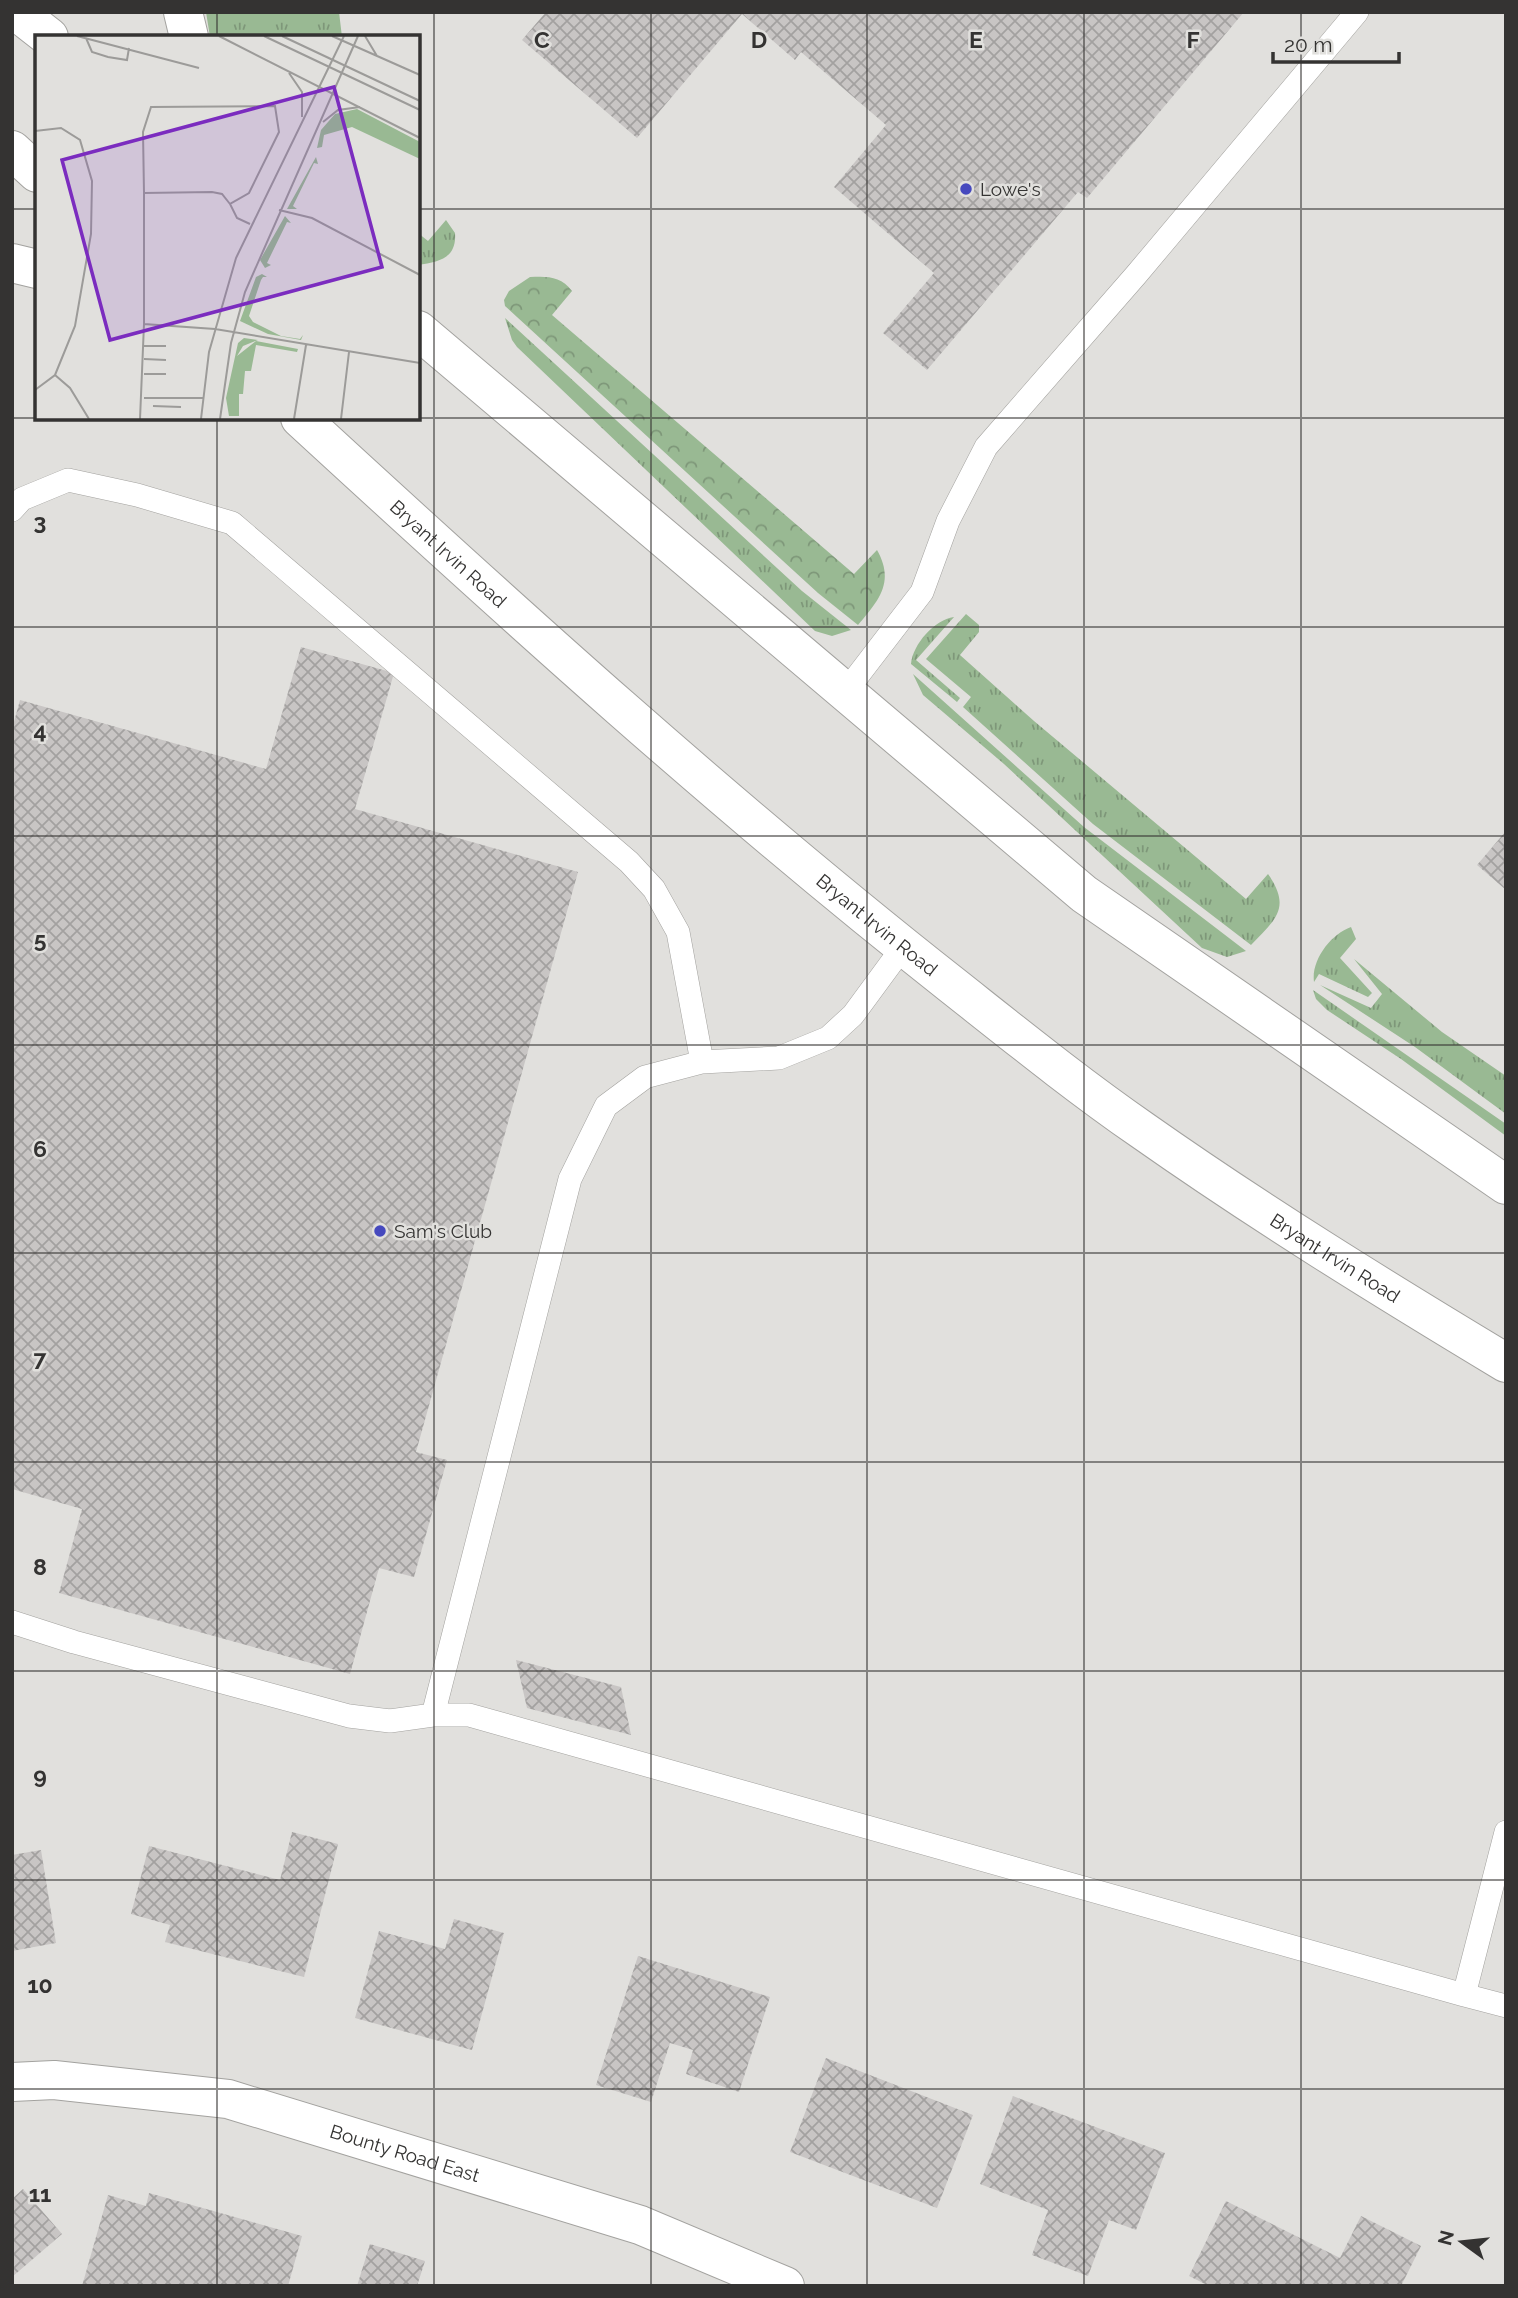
<svg xmlns="http://www.w3.org/2000/svg" width="1518" height="2298" viewBox="0 0 1518 2298" font-family="Raleway,sans-serif">
	<style>
		.grass { fill: url(#grass-tufts) }
		.forest { fill: url(#forest-crowns) }
		.building { fill: url(#building-cross-hatch) }
		.lines { fill: none; stroke-linecap: round; stroke-linejoin: round }
		.lane-casing { stroke: #a3a29f; stroke-width: 24 }
		.street-casing { stroke: #a3a29f; stroke-width: 40 }
		.secondary-casing { stroke: #a3a29f; stroke-width: 40 }
		.lane { stroke: #fff; stroke-width: 23 }
		.street { stroke: #fff; stroke-width: 38 }
		.secondary { stroke: #fff; stroke-width: 38 }
		.grid { fill: none; stroke: #343332; stroke-width: 2; stroke-opacity: 0.55 }
		.poi-dot { fill: #4649be; stroke: #e1e0dd; stroke-width: 2.5 }
		.labels { text-anchor: middle; dominant-baseline: central; stroke-width: 5; stroke-linejoin: round; paint-order: stroke }
		.poi-label { font-size: 19px; fill: #343332; stroke: #e1e0dd; text-anchor: start }
		.street-label { font-size: 19px; fill: #343332; stroke: #e1e0dd }
		.inset-road { fill: none; stroke: #9c9b99; stroke-width: 2 }
		.view { fill: #7b2cbf; fill-opacity: 0.15; stroke: #7b2cbf; stroke-width: 3.5 }
		.inset-edge { fill: none; stroke: #343332; stroke-width: 3.5 }
		.grid-label { font-size: 23px; text-anchor: middle; font-weight: bold; fill: #343332; stroke: #e1e0dd; stroke-width: 5; stroke-linejoin: round; paint-order: stroke }
	</style>
	<defs>
		<pattern id="grass-tufts" width="24" height="20" patternUnits="userSpaceOnUse" patternTransform="scale(1.75)"><rect width="24" height="20" fill="#99b993"/><path d="M3 7l-1-3M5 7V3M7 7l1-3M15 17l-1-3M17 17v-4M19 17l1-3" fill="none" stroke="#7e9779"/></pattern>
		<pattern id="forest-crowns" width="20" height="18" patternUnits="userSpaceOnUse" patternTransform="scale(1.75)"><rect width="20" height="18" fill="#99b993"/><path d="M2 6a3 3 0 1 1 6 0M12 15a3 3 0 1 1 6 0" fill="none" stroke="#7e9779"/></pattern>
		<pattern id="building-cross-hatch" width="8" height="8" patternUnits="userSpaceOnUse" patternTransform="scale(1.75)"><rect width="8" height="8" fill="#c8c5c4"/><path d="M0 0l8 8M0 8l8-8" fill="none" stroke="#a3a1a0"/></pattern>
	</defs>
	<rect width="100%" height="100%" fill="#e1e0dd"/>
	<path class="grass" d="M 206,12 L 339,12 L 342,37 L 210,37 Z
		M 446,220 L 455,233 C 457,258 439,262 418,265 L 418,233 L 428,241 Z
		M 505,318 L 802,591 L 851,630 L 832,636 L 815,631 L 517,347 L 512,340 Z
		M 966,614 L 979,625 L 979,632 L 960,655 L 1034,721 L 1246,899 L 1268,874 C 1292,908 1275,920 1251,945 L 1093,824 L 963,707 L 971,697 L 926,659 Z
		M 954,617 L 916,660 L 960,698 L 957,702 L 911,664 C 913,644 934,620 954,617 Z
		M 913,674 L 1084,827 L 1246,951 L 1227,957 L 1202,948 L 1004,764 L 923,695 Z
		M 1351,927 L 1356,939 L 1340,958 L 1372,993 L 1368,997 L 1319,974 L 1314,982 C 1311,960 1331,934 1351,927 Z
		M 1354,959 L 1442,1032 L 1506,1076 L 1506,1114 L 1415,1047 L 1320,985 L 1371,1008 L 1382,994 Z
		M 1313,990 L 1506,1124 L 1506,1136 L 1401,1059 L 1327,1010 L 1316,999 Z"/>
	<path class="forest" d="M 530,277 C 547,276 561,276 572,291 L 552,315 L 854,574 L 877,550 C 895,582 879,600 858,625 L 818,593 L 505,306 L 504,300 L 509,291 Z"/>
	<path class="building" d="M 546,12 L 1244,12 L 1087,198 L 1078,192 L 927,370 L 883,333 L 934,273 L 834,187 L 886,125 L 801,52 L 795,60 L 742,14 L 637,138 L 522,40 Z
		M 301,647 L 394,673 L 355,809 L 578,872 L 416,1452 L 447,1460 L 414,1577 L 379,1568 L 350,1674 L 59,1593 L 82,1509 L 12,1489 L 12,729 L 20,700 L 266,769 Z
		M 1506,831 L 1506,890 L 1477,865 Z
		M 516,1660 L 621,1687 L 631,1735 L 527,1708 Z
		M 292,1832 L 338,1844 L 304,1977 L 165,1942 L 170,1925 L 131,1914 L 149,1846 L 280,1880 Z
		M 41,1850 L 56,1943 L 12,1951 L 12,1855 Z
		M 454,1919 L 504,1933 L 472,2050 L 355,2018 L 379,1931 L 445,1949 Z
		M 638,1956 L 770,1997 L 739,2092 L 686,2074 L 693,2050 L 670,2043 L 651,2102 L 596,2085 Z
		M 826,2058 L 973,2115 L 937,2208 L 790,2152 Z
		M 1013,2096 L 1165,2153 L 1136,2230 L 1109,2220 L 1088,2276 L 1032,2255 L 1048,2210 L 980,2184 Z
		M 23,2189 L 62,2234 L 12,2277 L 12,2199 Z
		M 149,2193 L 302,2236 L 288,2286 L 82,2286 L 108,2195 L 146,2206 Z
		M 1226,2201 L 1340,2258 L 1361,2216 L 1421,2246 L 1401,2286 L 1209,2286 L 1189,2276 Z
		M 370,2244 L 425,2261 L 417,2286 L 357,2286 Z"/>
	<g class="lines">
		<g class="lane-casing">
			<path id="lane" d="M 12,510 L 22,499 L 68,480 L 137,495 L 232,523 L 629,862 L 654,889 L 678,932 L 702,1062
				M 846,691 L 922,592 L 948,521 L 986,447 L 1136,275 L 1357,12
				M 12,1622 L 74,1642 L 349,1716 L 390,1721 L 433,1715 L 570,1179 L 606,1106 L 645,1077 L 702,1062 L 779,1058 L 828,1038 L 853,1015 L 903,947
				M 433,1715 L 469,1715 L 1464,1995 L 1506,1832
				M 1464,1995 L 1506,2006"/>
		</g>
		<g class="street-casing">
			<g id="street">
				<path id="s1" d="M 12,2082 L 54,2080 L 228,2099 L 640,2225 L 785,2286"/>
			</g>
		</g>
		<g class="secondary-casing">
			<g id="secondary">
				<path d="M 17,12 L 49,37"/>
				<path d="M 183,12 L 189,37"/>
				<path d="M 12,150 L 37,173"/>
				<path d="M 12,263 L 37,269"/>
				<path d="M 418,330 L 1084,894 L 1506,1185"/>
				<path id="s2" d="M 300,418 C 512,613 726,807 952,985 C 1014,1034 1077,1085 1142,1130 C 1260,1213 1383,1289 1506,1363"/>
			</g>
		</g>
		<use href="#lane" class="lane"/>
		<use href="#street" class="street"/>
		<use href="#secondary" class="secondary"/>
	</g>
	<path class="grid" d="M 217,12 L 217,37M 434,12 L 434,2286M 651,12 L 651,2286M 867,12 L 867,2286M 1084,12 L 1084,2286M 1301,12 L 1301,2286M 12,209 L 37,209M 418,209 L 1506,209M 12,418 L 37,418M 217,418 L 217,2286M 418,418 L 1506,418M 12,627 L 1506,627M 12,836 L 1506,836M 12,1045 L 1506,1045M 12,1253 L 1506,1253M 12,1462 L 1506,1462M 12,1671 L 1506,1671M 12,1880 L 1506,1880M 12,2089 L 1506,2089"/>
	<g class="poi-dot">
		<circle cx="966" cy="189" r="7"/>
		<circle cx="380" cy="1231" r="7"/>
	</g>
	<g class="labels">
		<g class="poi-label">
			<text x="980" y="189">Lowe's</text>
			<text x="394" y="1231">Sam's Club</text>
		</g>
		<g class="street-label">
			<text stroke="none"><textPath href="#s2" startOffset="201">Bryant Irvin Road</textPath></text>
			<text stroke="none"><textPath href="#s2" startOffset="768">Bryant Irvin Road</textPath></text>
			<text stroke="none"><textPath href="#s2" startOffset="1335">Bryant Irvin Road</textPath></text>
			<text stroke="none"><textPath href="#s1" startOffset="402">Bounty Road East</textPath></text>
		</g>
	</g>
	<g transform="translate(35 35)">
		<rect width="385" height="385" fill="#e1e0dd"/>
		<path d="M 322,74 L 385,107 L 385,124 L 317,92 L 289,100 L 287,112 L 282,113 L 286,95 L 300,79 ZM 250,181 L 256,188 L 252,187 L 232,228 L 236,230 L 230,233 L 225,225 ZM 227,239 L 232,242 L 228,242 L 226,245 L 214,281 L 218,287 L 246,301 L 265,304 L 268,300 L 266,305 L 233,299 L 205,286 L 221,242 ZM 209,303 L 223,305 L 208,311 L 202,321 L 221,306 L 263,314 L 262,317 L 221,310 L 216,336 L 210,336 L 208,359 L 204,359 L 204,381 L 194,381 L 191,363 L 203,308 Z" fill="#99b993"/>
		<path d="M 281,122 L 283,129 L 279,128 L 258,171 L 262,174 L 252,174 Z" fill="#99b993"/>
		<path class="inset-road" d="M 42,1 L 164,33M 184,1 L 385,103M 229,1 L 385,75M 247,1 L 385,66M 297,1 L 385,40M 330,1 L 342,21M 51,3 L 57,17 L 73,22 L 92,25 L 94,13M 254,38 L 267,57 L 267,82M 288,87 L 303,75 L 325,72M 0,96 L 26,93 L 45,105 L 57,146 L 56,199 L 40,291 L 20,340 L 0,355M 109,158 L 109,289 L 180,294 L 385,328M 195,169 L 187,159 L 177,157 L 109,158 L 108,97 L 116,72 L 240,71 L 244,97 L 214,158 L 195,169 L 202,183 L 215,189M 244,175 L 277,183 L 385,240M 109,311 L 131,311M 109,324 L 131,325M 109,339 L 131,339M 20,340 L 35,353 L 54,384M 109,363 L 168,363M 118,371 L 146,372M 105,384 L 109,289M 166,384 L 174,317 L 201,223 L 309,1M 185,384 L 196,308 L 210,257 L 323,1M 259,384 L 271,310M 306,384 L 314,317"/>
		<path class="view" d="M 299,52 L 347,232 L 75,305 L 27,125 Z"/>
		<rect width="385" height="385" class="inset-edge"/>
	</g>
	<g class="grid-label">
		<text x="542" y="48">C</text>
		<text x="759" y="48">D</text>
		<text x="976" y="48">E</text>
		<text x="1193" y="48">F</text>
		<text x="40" y="530">3</text>
		<text x="40" y="739">4</text>
		<text x="40" y="948">5</text>
		<text x="40" y="1157">6</text>
		<text x="40" y="1366">7</text>
		<text x="40" y="1575">8</text>
		<text x="40" y="1784">9</text>
		<text x="40" y="1993">10</text>
		<text x="40" y="2202">11</text>
	</g>
	<rect width="1518" height="2298" fill="none" stroke="#343332" stroke-width="28"/>
	<g transform="translate(1462 2242) rotate(285)" stroke="#e1e0dd" stroke-width="5" paint-order="stroke">
	<path d="M0-5L12 26L0 18L-12 26Z" fill="#343332"/>
	<text y="-10" font-size="19" font-weight="bold" text-anchor="middle" fill="#343332">N</text>
	</g>
	<path d="M1273 52v10h126v-10" fill="none" stroke="#343332" stroke-width="3.5"/>
	<text x="1284" y="52" font-size="21" fill="#343332" stroke="#e1e0dd" stroke-width="5" paint-order="stroke">20 m</text>
</svg>
